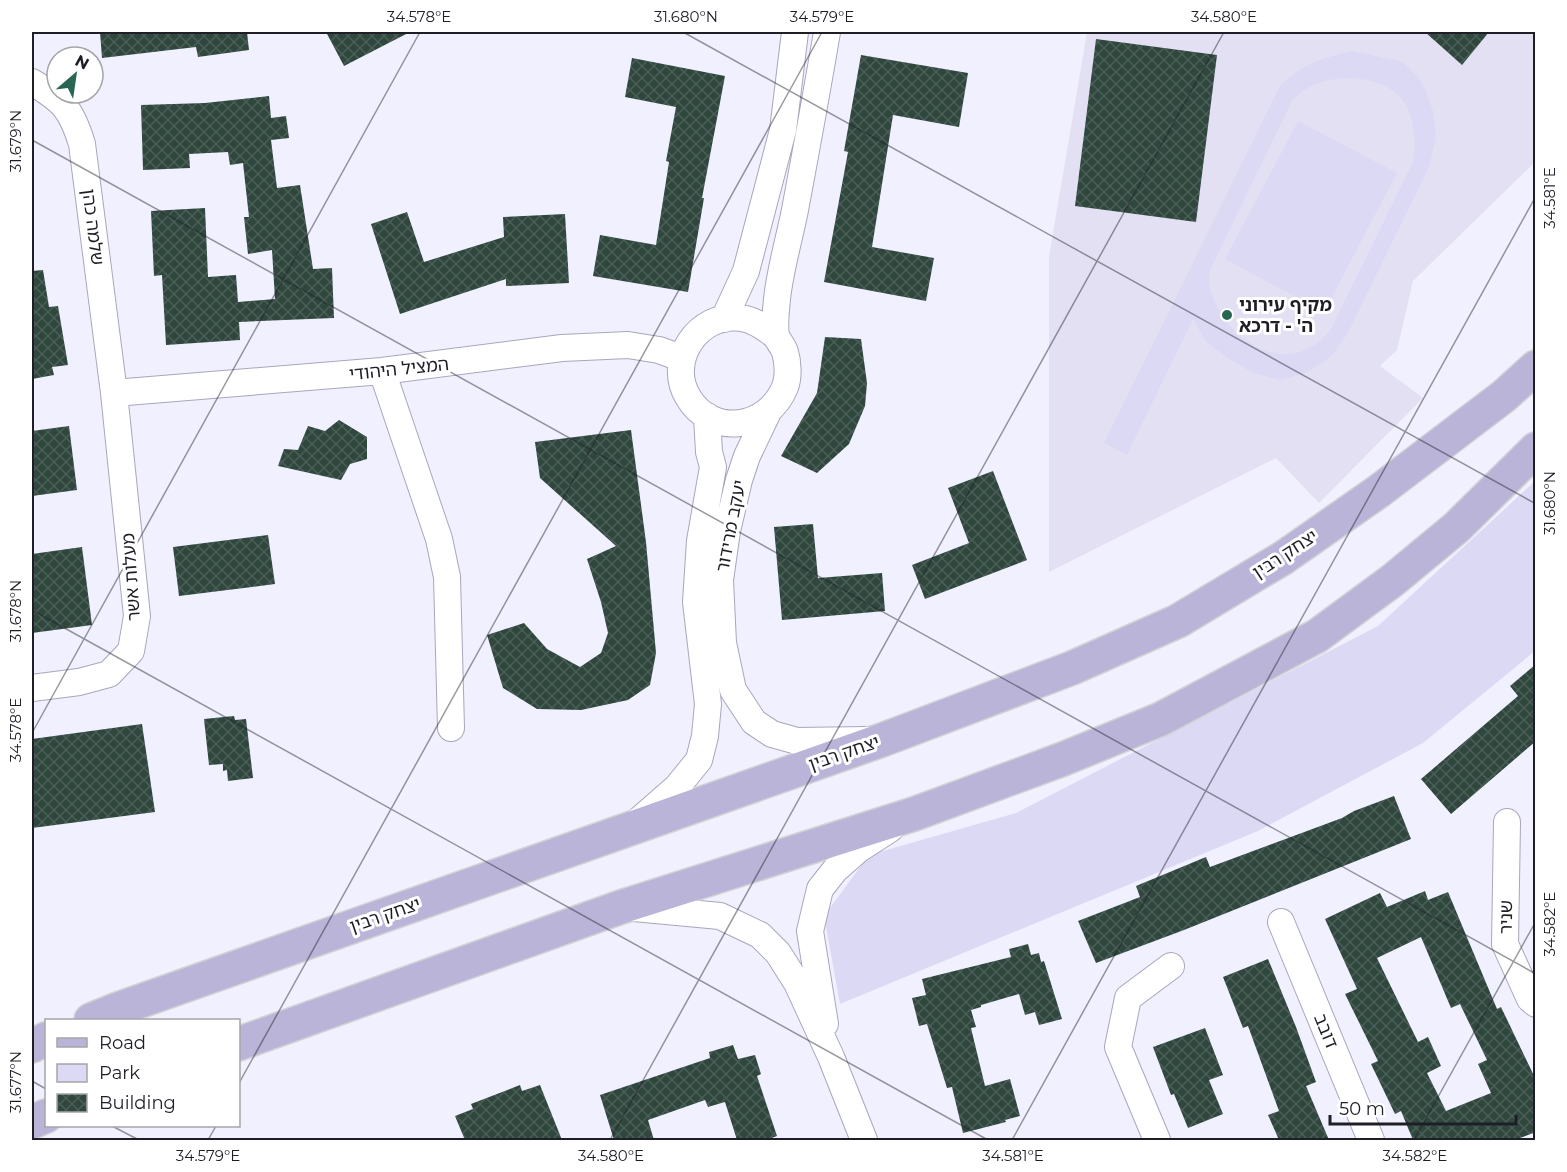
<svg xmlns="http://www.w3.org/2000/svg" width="1567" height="1172" viewBox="0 0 1567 1172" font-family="Montserrat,'Noto Sans Hebrew',sans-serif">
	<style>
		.built { fill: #e3e0f3 }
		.park { fill: #dcd9f5; fill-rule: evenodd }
		.building { fill: url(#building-cross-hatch); fill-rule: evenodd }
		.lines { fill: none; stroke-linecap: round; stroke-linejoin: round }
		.minor-casing { stroke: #a8a6bd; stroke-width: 28 }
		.major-casing { stroke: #d2d2d4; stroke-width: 36 }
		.minor { stroke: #fff; stroke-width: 26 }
		.major { stroke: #bab4d9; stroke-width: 33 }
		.ticks { fill: none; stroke: #1f1e27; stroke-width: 1.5; stroke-opacity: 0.45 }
		.poi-dot { fill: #296651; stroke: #fff; stroke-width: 2 }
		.labels { text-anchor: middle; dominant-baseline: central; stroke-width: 6; stroke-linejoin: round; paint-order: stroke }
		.street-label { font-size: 18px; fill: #1f1e27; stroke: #fff }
		.poi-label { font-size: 18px; font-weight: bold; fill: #1f1e27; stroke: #fff; text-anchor: start }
		.neatline { fill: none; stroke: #1f1e27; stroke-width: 2 }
		.ticks-label { font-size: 15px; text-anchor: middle; fill: #1f1e27 }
	</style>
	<defs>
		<pattern id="building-cross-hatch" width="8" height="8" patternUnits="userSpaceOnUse" patternTransform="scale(1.5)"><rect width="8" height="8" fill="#2f473d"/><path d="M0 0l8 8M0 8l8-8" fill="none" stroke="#4b5e57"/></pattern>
	</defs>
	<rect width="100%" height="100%" fill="#f1f0ff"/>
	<path class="built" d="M 1087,32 L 1535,32 L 1535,162 L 1413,281 L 1397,350 L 1380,366 L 1423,398 L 1319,503 L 1276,458 L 1049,572 L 1049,257 Z"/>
	<path class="park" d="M 1353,51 L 1403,62 L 1418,77 L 1425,89 L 1433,111 L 1436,136 L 1429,167 L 1348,333 L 1333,354 L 1322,363 L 1303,374 L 1279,380 L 1253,373 L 1229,359 L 1206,342 L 1193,319 L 1127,455 L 1104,443 L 1280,86 C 1303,63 1322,58 1353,51 ZM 1346,78 C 1401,79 1420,109 1413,162 L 1331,329 C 1291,382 1224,343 1210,288 C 1208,283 1209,276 1210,270 L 1293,99 C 1312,83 1322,80 1346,78 Z
		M 1298,121 L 1397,173 L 1324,312 L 1225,259 Z
		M 1535,481 L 1535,651 L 1423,743 L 1258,831 L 840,1004 L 824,916 L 869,855 L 1016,813 L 1378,626 Z"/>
	<path class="building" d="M 100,32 L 247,32 L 249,50 L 198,57 L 196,47 L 102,58 Z
		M 326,32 L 410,32 L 344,66 Z
		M 1425,32 L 1489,32 L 1462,65 Z
		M 1096,39 L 1217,55 L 1196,222 L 1075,206 Z
		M 861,55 L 968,73 L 959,127 L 893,115 L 872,247 L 934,258 L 926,301 L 824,282 L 848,152 L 844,151 Z
		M 632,58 L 725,76 L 702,198 L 704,198 L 688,292 L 593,276 L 600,235 L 656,245 L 669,162 L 666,161 L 676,107 L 625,97 Z
		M 269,96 L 271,118 L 286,116 L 289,138 L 271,140 L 277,188 L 300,185 L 313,269 L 332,268 L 334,318 L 239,322 L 240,340 L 166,345 L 162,275 L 154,276 L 151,211 L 205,208 L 208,277 L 236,275 L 238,302 L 275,299 L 272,250 L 248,254 L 244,217 L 249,217 L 243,163 L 230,165 L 228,152 L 189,154 L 190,168 L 143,170 L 141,105 L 205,103 Z
		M 407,212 L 424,262 L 504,237 L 503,217 L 565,214 L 569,283 L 506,286 L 506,279 L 400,314 L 371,224 Z
		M 43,270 L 49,307 L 58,306 L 68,365 L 52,367 L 54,375 L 32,379 L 32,271 Z
		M 825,337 L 861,339 L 867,383 L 865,406 L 849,444 L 817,473 L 781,456 L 817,393 Z
		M 339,420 L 367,437 L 367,459 L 350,464 L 341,480 L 278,466 L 284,449 L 298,450 L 308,426 L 325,431 Z
		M 69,426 L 77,490 L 32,496 L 32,431 Z
		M 631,430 L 646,542 L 656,653 L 650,685 L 628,700 L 581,710 L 537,709 L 503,688 L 487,635 L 524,623 L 547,649 L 580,667 L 601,653 L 608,633 L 601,602 L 587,559 L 616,546 L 540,478 L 535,442 Z
		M 993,471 L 1027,560 L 925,599 L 912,565 L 969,543 L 948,488 Z
		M 813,524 L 818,578 L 882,573 L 885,611 L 782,620 L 774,527 Z
		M 268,535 L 275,584 L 179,596 L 173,547 Z
		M 82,547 L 92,625 L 32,633 L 32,554 Z
		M 1536,664 L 1536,741 L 1451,814 L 1421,779 L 1518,696 L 1510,686 Z
		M 234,716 L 235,720 L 246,719 L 253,778 L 228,781 L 227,770 L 223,771 L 223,764 L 209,765 L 204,719 Z
		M 142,724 L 155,812 L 32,828 L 32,739 Z
		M 1394,796 L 1411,839 L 1184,930 L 1096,963 L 1078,921 L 1140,897 L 1136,886 L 1206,857 L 1210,867 L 1342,818 L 1354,811 Z
		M 1425,891 L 1428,900 L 1448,892 L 1497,1009 L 1501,1007 L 1536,1080 L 1536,1132 L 1515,1140 L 1413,1140 L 1401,1111 L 1395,1114 L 1371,1064 L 1378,1061 L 1345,994 L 1357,989 L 1325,919 L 1380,893 L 1387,907 ZM 1421,937 L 1451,1008 L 1460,1004 L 1487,1060 L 1478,1064 L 1491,1093 L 1446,1111 L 1427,1073 L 1441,1066 L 1428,1037 L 1418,1042 L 1377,958 Z
		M 1028,944 L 1031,955 L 1039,953 L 1041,962 L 1044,961 L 1062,1019 L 1039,1025 L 1035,1012 L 1025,1015 L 1019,994 L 981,1005 L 981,1007 L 971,1010 L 976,1027 L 971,1028 L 985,1086 L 1010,1079 L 1020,1116 L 1005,1120 L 1006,1122 L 963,1133 L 952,1087 L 947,1088 L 927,1024 L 919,1026 L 912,998 L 926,995 L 922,979 L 1011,957 L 1009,949 Z
		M 1268,959 L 1296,1027 L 1316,1082 L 1306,1086 L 1329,1140 L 1279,1140 L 1268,1115 L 1279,1111 L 1248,1026 L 1243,1028 L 1223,977 Z
		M 1205,1028 L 1223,1075 L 1209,1080 L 1223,1114 L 1188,1128 L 1174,1094 L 1171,1095 L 1153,1047 Z
		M 733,1045 L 738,1059 L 755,1055 L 761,1074 L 757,1076 L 777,1136 L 766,1140 L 737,1140 L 725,1102 L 708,1107 L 705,1100 L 648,1120 L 654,1140 L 614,1140 L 600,1095 L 710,1058 L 709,1052 Z
		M 520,1085 L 522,1091 L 540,1085 L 562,1140 L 465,1140 L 455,1116 L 473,1109 L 471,1104 Z"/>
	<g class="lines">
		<g class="minor-casing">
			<path id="minor" d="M 32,82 C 63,101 71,108 82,144 L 114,393 L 137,616 L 131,651 L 109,674 L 79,682 L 32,688
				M 724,319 L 746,271 L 783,130 L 795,32
				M 776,336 C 765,328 755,320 741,318 C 698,312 666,361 688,397 C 712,438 768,429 785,387 C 789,377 788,362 785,352 C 783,346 778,341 776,336 C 774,325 776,310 777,299 C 780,270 789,240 795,210 C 806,151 817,91 827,32
				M 382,371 L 439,539 L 447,577 L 451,728
				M 114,393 L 382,371 L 562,348 L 628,345 L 659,350 L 681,358
				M 768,412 L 747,456 L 739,480 L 727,531 L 720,580 L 723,643 L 733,690 L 754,722 L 772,734 L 797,741 L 867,740
				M 637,822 L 677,787 L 699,760 L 705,736 L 708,704 L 696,602 L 700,541 L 713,467 L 709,452 L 707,416
				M 1507,822 L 1505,944 L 1530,999 L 1536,1004
				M 634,908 L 720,916 L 760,935 L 778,953 L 797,983 L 831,1057 L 864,1140
				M 1281,922 L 1371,1140
				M 825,1024 L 810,931 L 820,889 L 835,870 L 859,849 L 890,829
				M 1157,1140 L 1118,1047 L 1128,998 L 1171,966"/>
		</g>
		<g class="major-casing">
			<path id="major" d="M 91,1020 L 118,1009 L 882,740 L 1072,668 L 1178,621 L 1283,558 L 1379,491 L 1504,396 L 1536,367
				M 238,1044 L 621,907 L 914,814 L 1063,759 L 1161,719 L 1317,636 L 1393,580 L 1457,527 L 1536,449
				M 32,1046 L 46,1039
				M 32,1122 L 46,1116"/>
		</g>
		<use href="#minor" class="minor"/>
		<use href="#major" class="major"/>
	</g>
	<path class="ticks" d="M 683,32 L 1536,504M 1532,32 L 1536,34M 32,140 L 1536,974M 32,610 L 988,1140M 32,733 L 420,32M 32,1081 L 46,1089M 238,1085 L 822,32M 112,1126 L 139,1140M 208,1140 L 216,1126M 610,1140 L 1224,32M 1012,1140 L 1536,196M 1414,1140 L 1536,921"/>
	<circle class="poi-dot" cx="1227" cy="315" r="6"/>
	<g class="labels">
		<g class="street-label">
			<text transform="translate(93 227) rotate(83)">שלמה כהן</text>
			<text transform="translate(399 369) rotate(-6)">המציל היהודי</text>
			<text transform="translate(731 526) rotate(-79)">יעקב מרידור</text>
			<text transform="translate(1285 554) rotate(-33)">יצחק רבין</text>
			<text transform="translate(131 577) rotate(-94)">מעלות אשר</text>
			<text transform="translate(844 753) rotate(-19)">יצחק רבין</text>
			<text transform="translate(385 915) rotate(-19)">יצחק רבין</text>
			<text transform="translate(1506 917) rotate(-89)">שניר</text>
			<text transform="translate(1326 1031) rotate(68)">דובב</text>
		</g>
		<g class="poi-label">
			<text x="1239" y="305">מקיף עירוני<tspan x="1239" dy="21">ה' - דרכא</tspan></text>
		</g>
	</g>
	<rect width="1567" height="1172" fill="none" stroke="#ffffff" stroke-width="66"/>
	<rect x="45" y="1019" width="195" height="108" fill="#ffffff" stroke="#a5a5a9" stroke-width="1.5"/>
	<rect x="57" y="1038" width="30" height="9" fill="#bab4d9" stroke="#a5a5a9" stroke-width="1.5"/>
	<text x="99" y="1049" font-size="18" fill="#1f1e27">Road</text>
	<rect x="57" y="1064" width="30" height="18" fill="#dcd9f5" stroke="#a5a5a9" stroke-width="1.5"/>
	<text x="99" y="1079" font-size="18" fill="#1f1e27">Park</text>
	<rect x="57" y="1094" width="30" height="18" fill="url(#building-cross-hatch)" stroke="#a5a5a9" stroke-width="1.5"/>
	<text x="99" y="1109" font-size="18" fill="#1f1e27">Building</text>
	<g transform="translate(75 75) rotate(29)"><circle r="28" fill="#ffffff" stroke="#a5a5a9" stroke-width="1.5"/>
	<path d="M0-4.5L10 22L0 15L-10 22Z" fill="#296651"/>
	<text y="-9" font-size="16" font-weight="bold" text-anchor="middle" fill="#1f1e27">N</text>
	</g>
	<path d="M1330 1115v9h186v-9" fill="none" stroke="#1f1e27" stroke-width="3"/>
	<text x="1339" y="1115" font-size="18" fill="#1f1e27" stroke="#ffffff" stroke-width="4.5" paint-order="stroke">50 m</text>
	<rect x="33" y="33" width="1501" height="1106" class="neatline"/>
	<g class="ticks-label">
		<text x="419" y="22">34.578°E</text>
		<text x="686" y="22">31.680°N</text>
		<text x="822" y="22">34.579°E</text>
		<text x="1224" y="22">34.580°E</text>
		<text transform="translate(16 141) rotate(-90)" y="5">31.679°N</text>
		<text transform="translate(1550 198) rotate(-90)" y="5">34.581°E</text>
		<text transform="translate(1550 503) rotate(-90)" y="5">31.680°N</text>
		<text transform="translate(16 611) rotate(-90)" y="5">31.678°N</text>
		<text transform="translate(16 730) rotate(-90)" y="5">34.578°E</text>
		<text transform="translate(1550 924) rotate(-90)" y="5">34.582°E</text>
		<text transform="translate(16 1082) rotate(-90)" y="5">31.677°N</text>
		<text x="208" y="1161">34.579°E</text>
		<text x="611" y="1161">34.580°E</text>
		<text x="1013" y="1161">34.581°E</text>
		<text x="1415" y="1161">34.582°E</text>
	</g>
</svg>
